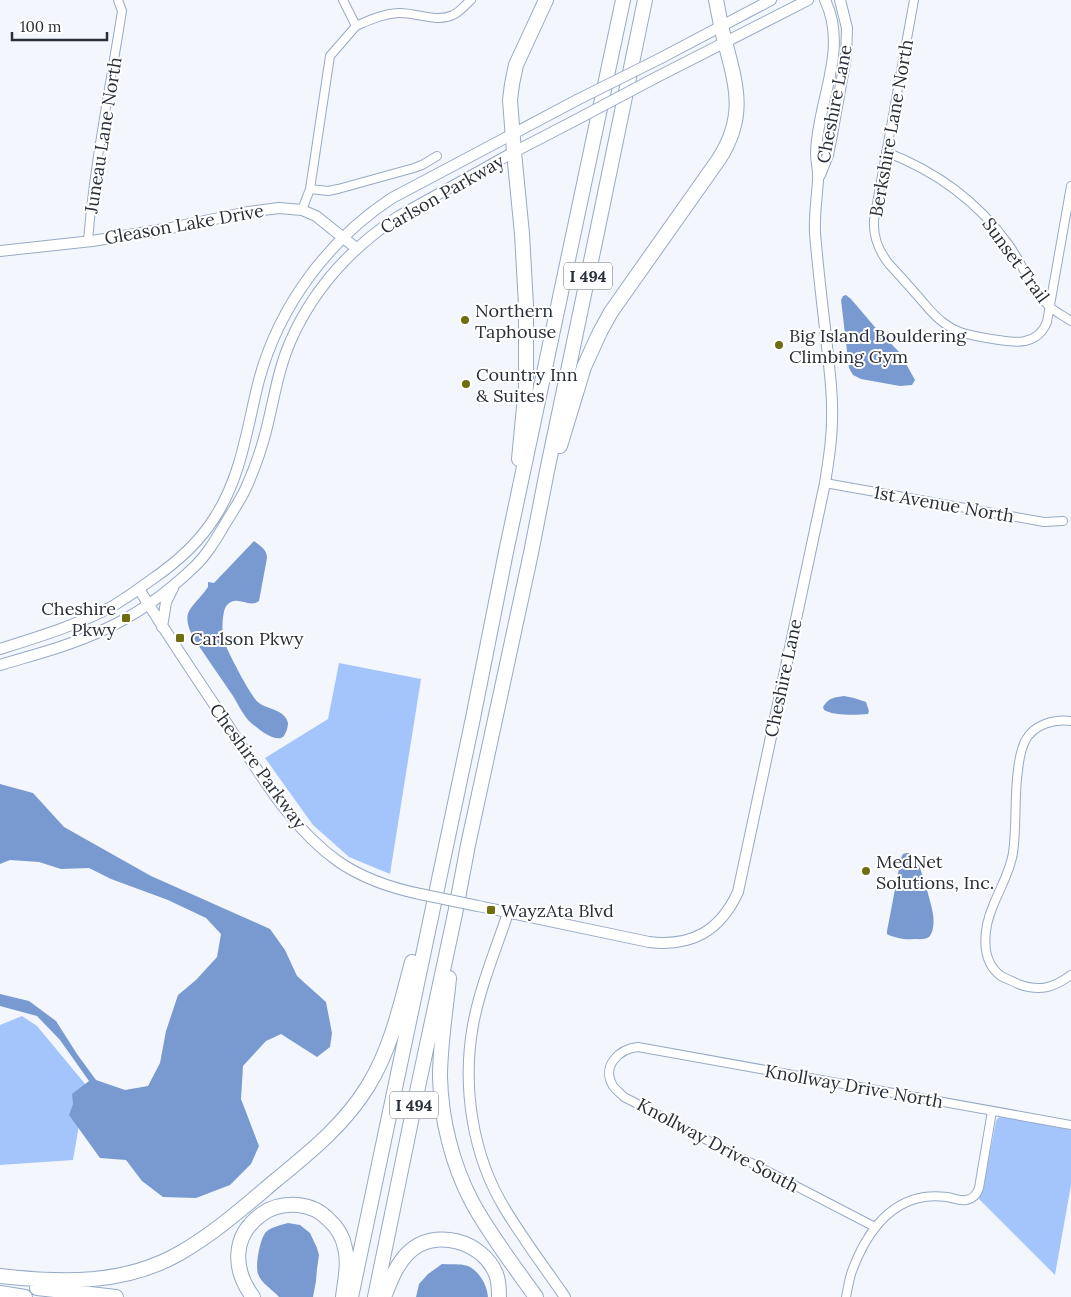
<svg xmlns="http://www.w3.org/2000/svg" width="1071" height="1297" viewBox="0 0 1071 1297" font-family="Lora,serif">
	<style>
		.green { fill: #a3c5fc }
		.water { fill: #789ad0 }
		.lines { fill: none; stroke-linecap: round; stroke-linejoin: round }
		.street-casing { stroke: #97a9c6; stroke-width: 10 }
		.secondary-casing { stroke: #97a9c6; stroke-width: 12 }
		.highway-casing { stroke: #97a9c6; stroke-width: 16 }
		.street { stroke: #fff; stroke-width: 8 }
		.secondary { stroke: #fff; stroke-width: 10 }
		.highway { stroke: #fff; stroke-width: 14 }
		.secondary-bridge-casing { stroke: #97a9c6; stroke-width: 12; stroke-linecap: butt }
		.secondary-bridge { stroke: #fff; stroke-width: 10 }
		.poi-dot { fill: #6e6e10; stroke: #fff; stroke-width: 2 }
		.labels { text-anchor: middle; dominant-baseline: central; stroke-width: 4; stroke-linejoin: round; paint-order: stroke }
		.shield { fill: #fff; stroke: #686d75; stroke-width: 1 }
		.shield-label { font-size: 16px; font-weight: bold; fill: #282f3a }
		.street-label { font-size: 18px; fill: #282f3a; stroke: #fff }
		.poi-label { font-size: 18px; fill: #282f3a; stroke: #fff; text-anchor: start }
	</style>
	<rect width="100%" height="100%" fill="#f3f7fd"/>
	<path class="green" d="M 339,663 L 421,679 L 390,874 L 349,857 L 313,825 L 265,758 L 328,719 Z
		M 22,1016 L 37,1026 L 86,1085 L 73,1160 L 0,1165 L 0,1025 Z
		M 1000,1117 L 1071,1128 L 1071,1185 L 1055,1275 L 979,1199 L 983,1189 L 996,1121 L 998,1118 Z"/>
	<path class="water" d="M 846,295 L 851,299 L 874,326 L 900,353 L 915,380 L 912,385 L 900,386 L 861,379 L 853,375 L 849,368 L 841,300 L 843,296 Z
		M 254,541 C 260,546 267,549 267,558 L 259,601 C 249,609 237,594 227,605 C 222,610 222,631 223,638 C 225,647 251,697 258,702 C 267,710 285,709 288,723 C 288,727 286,734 283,737 C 274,743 256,727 250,722 C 243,715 238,704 233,696 C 220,677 207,658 194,639 C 179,610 192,610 208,587 L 208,582 L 214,583 Z
		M 844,696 L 854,698 L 866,702 L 869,711 L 868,714 C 857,715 834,716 824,710 L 823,707 C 828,698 835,697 844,696 Z
		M 0,784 L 33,793 L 64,827 L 151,876 L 270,929 L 285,950 L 297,976 L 326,1002 L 332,1033 L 330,1047 L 317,1057 L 281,1034 L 266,1041 L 243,1066 L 241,1099 L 259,1146 L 251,1164 L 230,1185 L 196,1198 L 163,1197 L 142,1181 L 126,1160 L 100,1158 L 69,1115 L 73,1104 L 72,1094 L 89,1081 L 60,1040 L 37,1016 L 0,1006 L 0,994 L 29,1001 L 56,1021 L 77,1054 L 96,1080 L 125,1090 L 148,1086 L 160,1063 L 166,1031 L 178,995 L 196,980 L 217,957 L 221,934 L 206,918 L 168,900 L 111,879 L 89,868 L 61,869 L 39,862 L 10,860 L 0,864 Z
		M 906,853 C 910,853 913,855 916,858 C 920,865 932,905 933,914 C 934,921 934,932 929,937 C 925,940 918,939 914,939 C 906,940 894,938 887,934 L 887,931 L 901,858 L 903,854 Z
		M 288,1223 L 300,1225 L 310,1233 L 317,1248 L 319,1255 L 317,1269 L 316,1281 L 313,1297 L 279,1297 C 273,1290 261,1283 258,1274 C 255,1266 260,1238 266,1232 C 271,1227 281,1225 288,1223 Z
		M 442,1264 C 451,1265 462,1263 470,1267 C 480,1273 487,1285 488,1297 L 416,1297 L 419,1284 L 428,1274 Z"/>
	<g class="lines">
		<g class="street-casing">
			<path id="street" d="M 914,0 L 874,220 C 873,237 878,250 889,264 C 900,276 911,288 922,301 C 929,309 935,317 944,323 C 949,327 954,330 960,332 C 972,336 1014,344 1025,341 C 1035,339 1043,332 1047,322 L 1071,186
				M 356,26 C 370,20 382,14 398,13 C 415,12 436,23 453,15 C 460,12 465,5 471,0
				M 886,152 C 936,171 978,202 1009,245 C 1023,265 1031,289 1049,306 C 1055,312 1064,316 1071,321
				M 310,189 L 328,191 L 338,189 L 414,168 L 422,165 L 437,156
				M 302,210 L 310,189 L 330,56 L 356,26 L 343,0
				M 88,241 C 94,164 110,88 122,11 L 118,0
				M 825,483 L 1044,522 L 1063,521
				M 1071,721 C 1054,719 1034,724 1025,741 C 1021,750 1019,760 1018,770 C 1014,797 1017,825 1013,853 C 1010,872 1000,888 993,906 C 984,927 979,960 1001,976 C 1006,979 1013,981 1018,984 C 1040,992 1053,988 1071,975
				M 875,1227 L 624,1097 C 620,1093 616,1090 613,1086 C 601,1066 619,1049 638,1047 L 1071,1125
				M 846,1297 C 848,1288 849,1279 852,1271 C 864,1238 886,1203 924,1197 C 931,1196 939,1196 947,1197 C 953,1198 960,1201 966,1200 C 973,1199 977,1194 979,1188 L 992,1111"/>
		</g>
		<g class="secondary-casing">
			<path id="secondary" d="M 661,58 L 771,0
				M 655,78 L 808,0
				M 820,175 L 828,155 L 831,140 L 846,57 L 847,28 L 840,0
				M 0,251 L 92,241 L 171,228 L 248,212 L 279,208 L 302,210 L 316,216 L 356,248
				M 139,589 C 168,636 199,682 230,728 C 261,776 292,829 339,862 C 364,879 391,888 420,894
				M 162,627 L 166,602 L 173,588
				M 0,649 C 38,637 78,625 113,606 C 126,598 139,589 151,580 C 176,563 199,543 215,517 C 242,475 247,427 259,380 C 279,306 328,240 392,198 L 577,100
				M 0,665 C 33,655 69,646 101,631 C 135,616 167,593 194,567 C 207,555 216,539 225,524 C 232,512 240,501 246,488 C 254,470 261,451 266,431 C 274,400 278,369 291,340 C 314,288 352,247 399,216 L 514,152 L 572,122
				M 478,906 L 649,942 C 692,947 720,931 738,892 L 825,483 C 829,458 833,433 832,407 C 832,387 829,367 827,346 C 823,309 818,271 815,233 C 814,215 817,197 818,180 C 819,171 816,162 816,153 C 817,102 849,50 825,0
				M 508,913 C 496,949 480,987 473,1025 C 462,1086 472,1155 505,1209 C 523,1239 545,1268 565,1297"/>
		</g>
		<g class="highway-casing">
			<path id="highway" d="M 560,446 L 584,367 L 600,332 L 611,312 L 719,159 C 746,117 737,87 725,42 C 721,28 719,14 716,0
				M 519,459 L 526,386 L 526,305 L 522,234 L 514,152 L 510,100 L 512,84 L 516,65 L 546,0
				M 449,978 C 446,1010 440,1044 440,1077 C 441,1119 452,1164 472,1202 C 490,1235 514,1266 536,1297
				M 0,1276 C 61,1283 125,1285 180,1253 C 215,1233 245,1206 276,1180 C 310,1152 345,1124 368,1086 C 391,1049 401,1004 412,962
				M 37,1288 L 116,1297
				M 0,1293 L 25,1297
				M 253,1297 C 232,1269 232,1235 262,1214 C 273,1206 285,1204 298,1205 C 310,1206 319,1210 328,1219 C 337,1227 343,1236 345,1248 C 349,1263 345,1281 343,1297
				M 351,1297 L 473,718 L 506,552 L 623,0
				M 375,1297 L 418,1087 L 455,914 L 468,845 L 531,553 L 547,471 L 595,242 L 645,0
				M 384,1297 C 390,1282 396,1265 408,1253 C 434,1227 483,1241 496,1274 C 499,1281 499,1289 499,1297"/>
		</g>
		<use href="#street" class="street"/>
		<use href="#secondary" class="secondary"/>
		<use href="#highway" class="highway"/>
		<g class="secondary-bridge-casing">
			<path id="secondary-bridge" d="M 577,100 L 661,58
				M 572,122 L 655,78
				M 420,894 L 478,906"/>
		</g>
		<use href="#secondary-bridge" class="secondary-bridge"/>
	</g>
	<g class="poi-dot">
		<circle cx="465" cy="320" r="5"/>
		<circle cx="779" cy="345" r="5"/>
		<circle cx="466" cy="384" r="5"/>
		<rect x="121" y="613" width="10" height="10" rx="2.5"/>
		<rect x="175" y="633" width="10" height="10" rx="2.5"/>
		<circle cx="866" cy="871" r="5"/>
		<rect x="486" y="905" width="10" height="10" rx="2.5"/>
	</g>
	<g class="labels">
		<g class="shield">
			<rect x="564" y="262.5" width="48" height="27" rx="4"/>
			<rect x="390" y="1091.5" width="48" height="27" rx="4"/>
		</g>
		<g class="shield-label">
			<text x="588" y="276">I 494</text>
			<text x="414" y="1105">I 494</text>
		</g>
		<g class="street-label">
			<text transform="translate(834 104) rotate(-79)">Cheshire Lane</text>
			<text transform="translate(891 128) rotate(-80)">Berkshire Lane North</text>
			<text transform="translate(103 135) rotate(-81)">Juneau Lane North</text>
			<text transform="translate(442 194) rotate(-30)">Carlson Parkway</text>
			<text transform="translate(184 224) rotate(-10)">Gleason Lake Drive</text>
			<text transform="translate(1016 260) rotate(54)">Sunset Trail</text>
			<text transform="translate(944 504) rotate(10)">1st Avenue North</text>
			<text transform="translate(783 678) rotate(-78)">Cheshire Lane</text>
			<text transform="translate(258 766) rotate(54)">Cheshire Parkway</text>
			<text transform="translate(854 1086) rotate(10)">Knollway Drive North</text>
			<text transform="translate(718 1145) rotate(28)">Knollway Drive South</text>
		</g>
		<g class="poi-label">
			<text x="475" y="310">Northern<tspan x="475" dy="21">Taphouse</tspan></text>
			<text x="789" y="335">Big Island Bouldering<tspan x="789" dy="21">Climbing Gym</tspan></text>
			<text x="476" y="374">Country Inn<tspan x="476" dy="21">&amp; Suites</tspan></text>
			<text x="116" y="608" text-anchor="end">Cheshire<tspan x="116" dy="21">Pkwy</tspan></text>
			<text x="190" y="638">Carlson Pkwy</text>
			<text x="876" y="861">MedNet<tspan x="876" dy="21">Solutions, Inc.</tspan></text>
			<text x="501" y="910">WayzAta Blvd</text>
		</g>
	</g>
	<path d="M12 32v8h95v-8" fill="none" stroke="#282f3a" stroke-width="2.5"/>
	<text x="20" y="32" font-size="15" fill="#282f3a" stroke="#ffffff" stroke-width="4" paint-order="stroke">100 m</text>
</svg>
